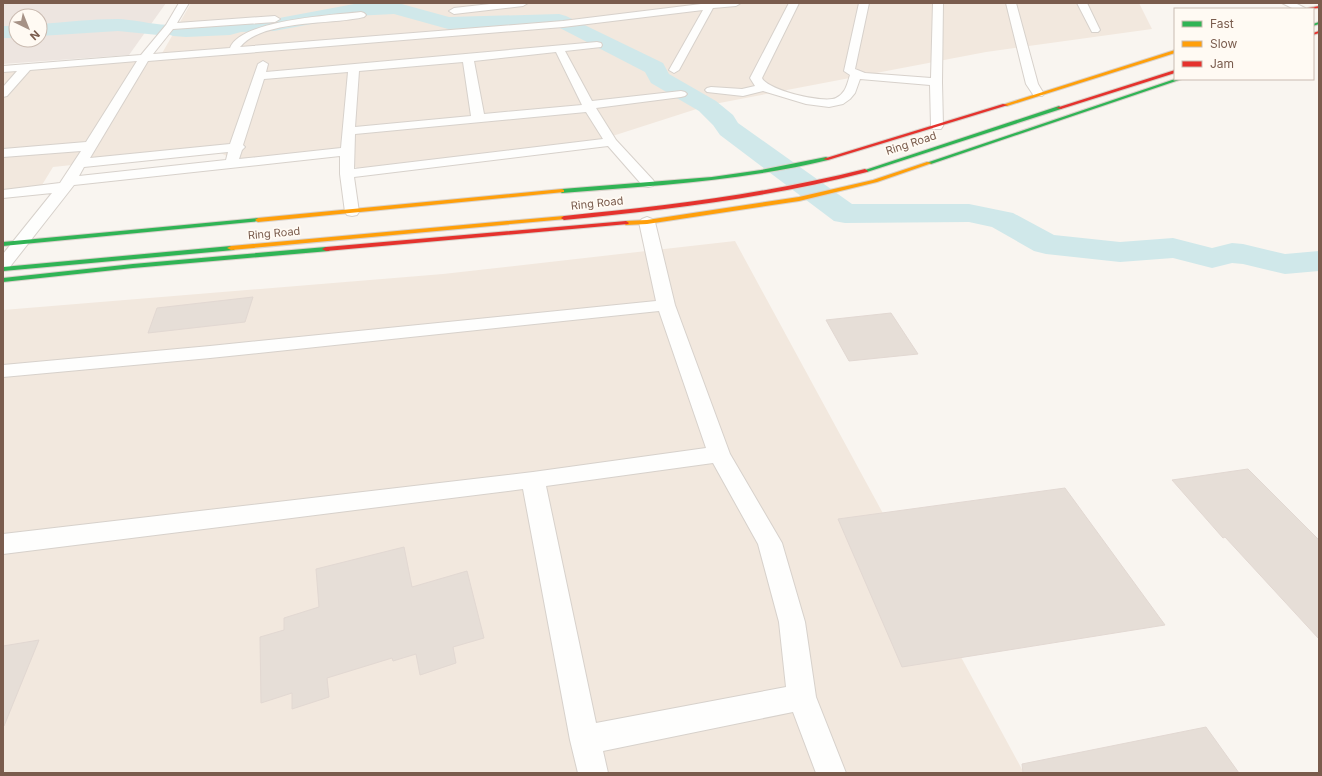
<svg xmlns="http://www.w3.org/2000/svg" width="1322" height="776" viewBox="0 0 1322 776" font-family="Inter,sans-serif">
	<style>
		.residential { fill: #f2e8de }
		.industrial { fill: #ede5e0; fill-rule: evenodd }
		.lines { fill: none; stroke-linecap: round; stroke-linejoin: round }
		.river { fill: #d0e8ea; fill-rule: evenodd }
		.building { fill: #e6ded7; stroke: #e2d8d2 }
		.street-casing { stroke: #d7d1cb; stroke-width: 2 }
		.fast-casing { stroke: #d9d2cb; stroke-width: 2 }
		.slow-casing { stroke: #d9d2cb; stroke-width: 2 }
		.jam-casing { stroke: #d9d2cb; stroke-width: 2 }
		.street { fill: #fefefd; fill-rule: evenodd }
		.fast { fill: #30b455; fill-rule: evenodd }
		.slow { fill: #ff9f0a; fill-rule: evenodd }
		.jam { fill: #e5322d; fill-rule: evenodd }
		.labels { text-anchor: middle; dominant-baseline: central; stroke-width: 3.5; stroke-linejoin: round; paint-order: stroke }
		.far-street-label { font-size: 11px; fill: #7a5c4d; stroke: #fffaf3 }
	</style>
	<rect width="100%" height="100%" fill="#f9f5f0"/>
	<path class="residential" d="M 191,3 L 1139,3 L 1152,29 L 986,52 L 709,105 L 597,141 L 357,168 L 330,151 L 238,162 L 215,150 L 53,167 L 42,185 L 3,190 L 3,68 L 161,55 Z
		M 735,241 L 1024,773 L 3,773 L 3,310 L 443,274 Z"/>
	<path class="industrial" d="M 3,3 L 166,3 L 129,55 L 3,64 ZM 16,16 L 40,16 L 40,40 L 16,40 Z"/>
	<g class="lines">
		<path class="river" d="M 379,3 L 398,3 L 449,17 L 559,14 L 566,16 L 663,63 L 669,74 L 716,101 L 733,115 L 738,123 L 852,204 L 969,204 L 1013,213 L 1054,235 L 1120,242 L 1173,238 L 1212,248 L 1232,243 L 1243,244 L 1285,254 L 1319,251 L 1319,271 L 1285,274 L 1243,264 L 1232,263 L 1212,268 L 1173,258 L 1120,262 L 1046,254 L 1034,251 L 992,227 L 969,222 L 845,223 L 834,221 L 720,135 L 713,125 L 699,111 L 651,83 L 645,72 L 556,26 L 448,29 L 394,14 L 354,16 L 274,31 L 241,32 L 230,35 L 186,37 L 173,36 L 165,33 L 158,35 L 118,31 L 40,36 L 40,24 C 66,22 92,19 118,19 C 133,19 162,27 173,24 L 229,23 L 240,20 L 274,19 L 354,4 Z
			M 3,26 L 16,26 L 16,38 L 3,38 Z"/>
	</g>
	<path class="building" d="M 253,297 L 245,322 L 148,333 L 157,308 Z
		M 891,313 L 918,354 L 849,361 L 826,320 Z
		M 1248,469 L 1319,540 L 1319,639 L 1225,537 L 1223,538 L 1172,480 Z
		M 1065,488 L 1165,625 L 902,667 L 838,519 Z
		M 404,547 L 412,587 L 467,571 L 484,638 L 453,647 L 456,663 L 420,675 L 416,654 L 393,661 L 392,658 L 327,678 L 329,697 L 292,709 L 292,693 L 261,703 L 260,637 L 284,630 L 284,618 L 319,607 L 316,569 Z
		M 39,640 L 4,726 L 3,726 L 3,646 Z
		M 1206,727 L 1239,773 L 1023,773 L 1022,764 Z"/>
	<g class="lines">
		<g class="street-casing">
			<path id="street" d="M 179,3 L 189,3 L 177,23 L 275,16 L 280,19 L 275,22 L 173,29 L 153,54 L 230,48 C 240,20 334,15 361,12 L 364,13 L 366,15 L 364,17 C 332,25 263,19 240,47 L 563,21 L 701,4 L 700,3 L 741,3 L 736,6 L 713,8 L 679,70 L 674,73 L 669,70 L 703,10 L 563,27 L 148,61 L 90,158 L 230,144 L 258,64 L 263,61 L 268,64 L 266,72 L 597,42 L 601,43 L 602,45 L 601,47 L 565,51 L 592,101 L 681,91 L 685,92 L 687,94 L 685,96 L 681,97 L 596,108 L 616,140 L 653,180 L 655,183 L 653,186 L 648,187 L 643,186 L 608,146 L 354,177 L 359,212 L 357,215 L 352,216 L 347,215 L 345,212 L 340,174 L 340,156 L 74,185 L 9,268 L 3,270 L 3,254 L 52,193 L 3,198 L 3,190 L 60,183 L 81,151 L 3,157 L 3,149 L 86,142 L 137,61 L 30,70 L 7,96 L 3,97 L 3,87 L 17,71 L 3,72 L 3,66 L 141,55 L 166,25 ZM 556,52 L 582,105 L 484,114 L 474,61 ZM 463,62 L 471,116 L 355,127 L 359,71 ZM 348,72 L 341,148 L 239,159 L 242,150 L 245,147 L 243,145 L 264,79 ZM 586,112 L 603,139 L 354,169 L 355,134 ZM 228,152 L 226,160 L 79,176 L 84,167 Z
				M 499,3 L 528,3 L 523,6 L 454,14 L 449,11 L 454,8 Z
				M 789,3 L 799,3 L 762,78 C 767,90 824,104 836,98 C 846,93 847,84 850,75 L 844,71 L 859,3 L 869,3 L 855,69 L 865,73 L 931,78 L 933,3 L 943,3 L 942,82 L 943,126 L 941,129 L 933,129 L 931,126 L 930,85 L 860,79 L 855,93 L 850,99 L 843,104 L 829,107 L 806,104 L 763,91 L 743,96 L 707,92 L 705,90 L 707,88 L 711,87 L 742,89 L 755,86 L 750,78 Z
				M 1006,3 L 1016,3 L 1038,84 L 1044,94 L 1042,96 L 1034,96 L 1026,84 Z
				M 1077,3 L 1087,3 L 1100,30 L 1098,32 L 1092,32 Z
				M 1282,3 L 1295,3 L 1307,9 L 1294,9 Z
				M 647,217 L 652,219 L 655,222 L 675,305 L 730,454 L 782,543 L 805,622 L 816,697 L 846,773 L 816,773 L 793,712 L 603,751 L 608,773 L 578,773 L 570,740 L 523,489 L 3,554 L 3,534 L 533,472 L 706,448 L 659,311 L 210,358 L 3,377 L 3,365 L 210,346 L 656,301 L 639,222 L 642,219 ZM 713,463 L 758,544 L 779,622 L 786,687 L 596,723 L 546,486 Z"/>
		</g>
		<g class="fast-casing">
			<path id="fast" d="M 1319,22 L 1319,24 L 1313,26 L 1313,24 Z
				M 1175,79 L 1182,79 L 931,164 L 926,163 Z
				M 1059,106 L 1062,108 L 1061,109 L 867,172 L 862,171 Z
				M 826,157 L 828,158 L 828,160 C 741,181 651,186 562,193 L 559,191 L 562,189 L 712,177 L 761,170 Z
				M 258,218 L 261,220 L 260,221 L 3,246 L 3,242 Z
				M 231,246 L 235,248 L 234,250 L 3,271 L 3,267 Z
				M 326,247 L 330,249 L 329,251 L 133,268 L 3,282 L 3,278 L 133,264 Z"/>
		</g>
		<g class="slow-casing">
			<path id="slow" d="M 1175,50 L 1175,53 L 1007,106 L 1002,105 Z
				M 927,162 L 932,163 L 877,182 L 799,201 L 647,224 L 626,225 L 623,223 L 626,221 L 647,220 L 799,197 L 873,180 Z
				M 562,189 L 564,190 L 564,192 L 258,222 L 255,220 L 258,218 Z
				M 564,216 L 566,217 L 566,219 L 231,250 L 227,248 L 231,246 Z"/>
		</g>
		<g class="jam-casing">
			<path id="jam" d="M 1319,6 L 1319,8 L 1307,9 L 1308,8 Z
				M 1319,31 L 1319,33 L 1313,35 L 1313,33 Z
				M 1175,70 L 1175,73 L 1061,109 L 1056,108 Z
				M 1003,104 L 1008,105 L 828,160 L 823,159 Z
				M 865,169 L 868,171 L 867,172 C 767,198 666,210 564,220 L 561,218 L 564,216 C 666,206 766,194 865,169 Z
				M 626,221 L 629,223 L 628,224 L 326,251 L 322,249 L 326,247 Z"/>
		</g>
		<use href="#street" class="street"/>
		<use href="#fast" class="fast"/>
		<use href="#slow" class="slow"/>
		<use href="#jam" class="jam"/>
	</g>
	<g class="labels">
		<g class="far-street-label">
			<text transform="translate(911 143) rotate(-18)">Ring Road</text>
			<text transform="translate(597 203) rotate(-6)">Ring Road</text>
			<text transform="translate(274 233) rotate(-5)">Ring Road</text>
		</g>
	</g>
	<rect width="1322" height="776" fill="none" stroke="#7a5c4d" stroke-width="8"/>
	<rect x="1174" y="8" width="140" height="72" fill="#fffaf3" stroke="#cabbb1"/>
	<rect x="1182" y="21" width="20" height="6" fill="#30b455" stroke="#cabbb1"/>
	<text x="1210" y="28" font-size="12" fill="#7a5c4d">Fast</text>
	<rect x="1182" y="41" width="20" height="6" fill="#ff9f0a" stroke="#cabbb1"/>
	<text x="1210" y="48" font-size="12" fill="#7a5c4d">Slow</text>
	<rect x="1182" y="61" width="20" height="6" fill="#e5322d" stroke="#cabbb1"/>
	<text x="1210" y="68" font-size="12" fill="#7a5c4d">Jam</text>
	<g transform="translate(28 28) rotate(137)"><circle r="19" fill="#fffaf3" stroke="#cabbb1"/>
	<path d="M0-3L7 15L0 10L-7 15Z" fill="#a69286"/>
	<text y="-6" font-size="11" font-weight="bold" text-anchor="middle" fill="#7a5c4d">N</text>
	</g>
</svg>
